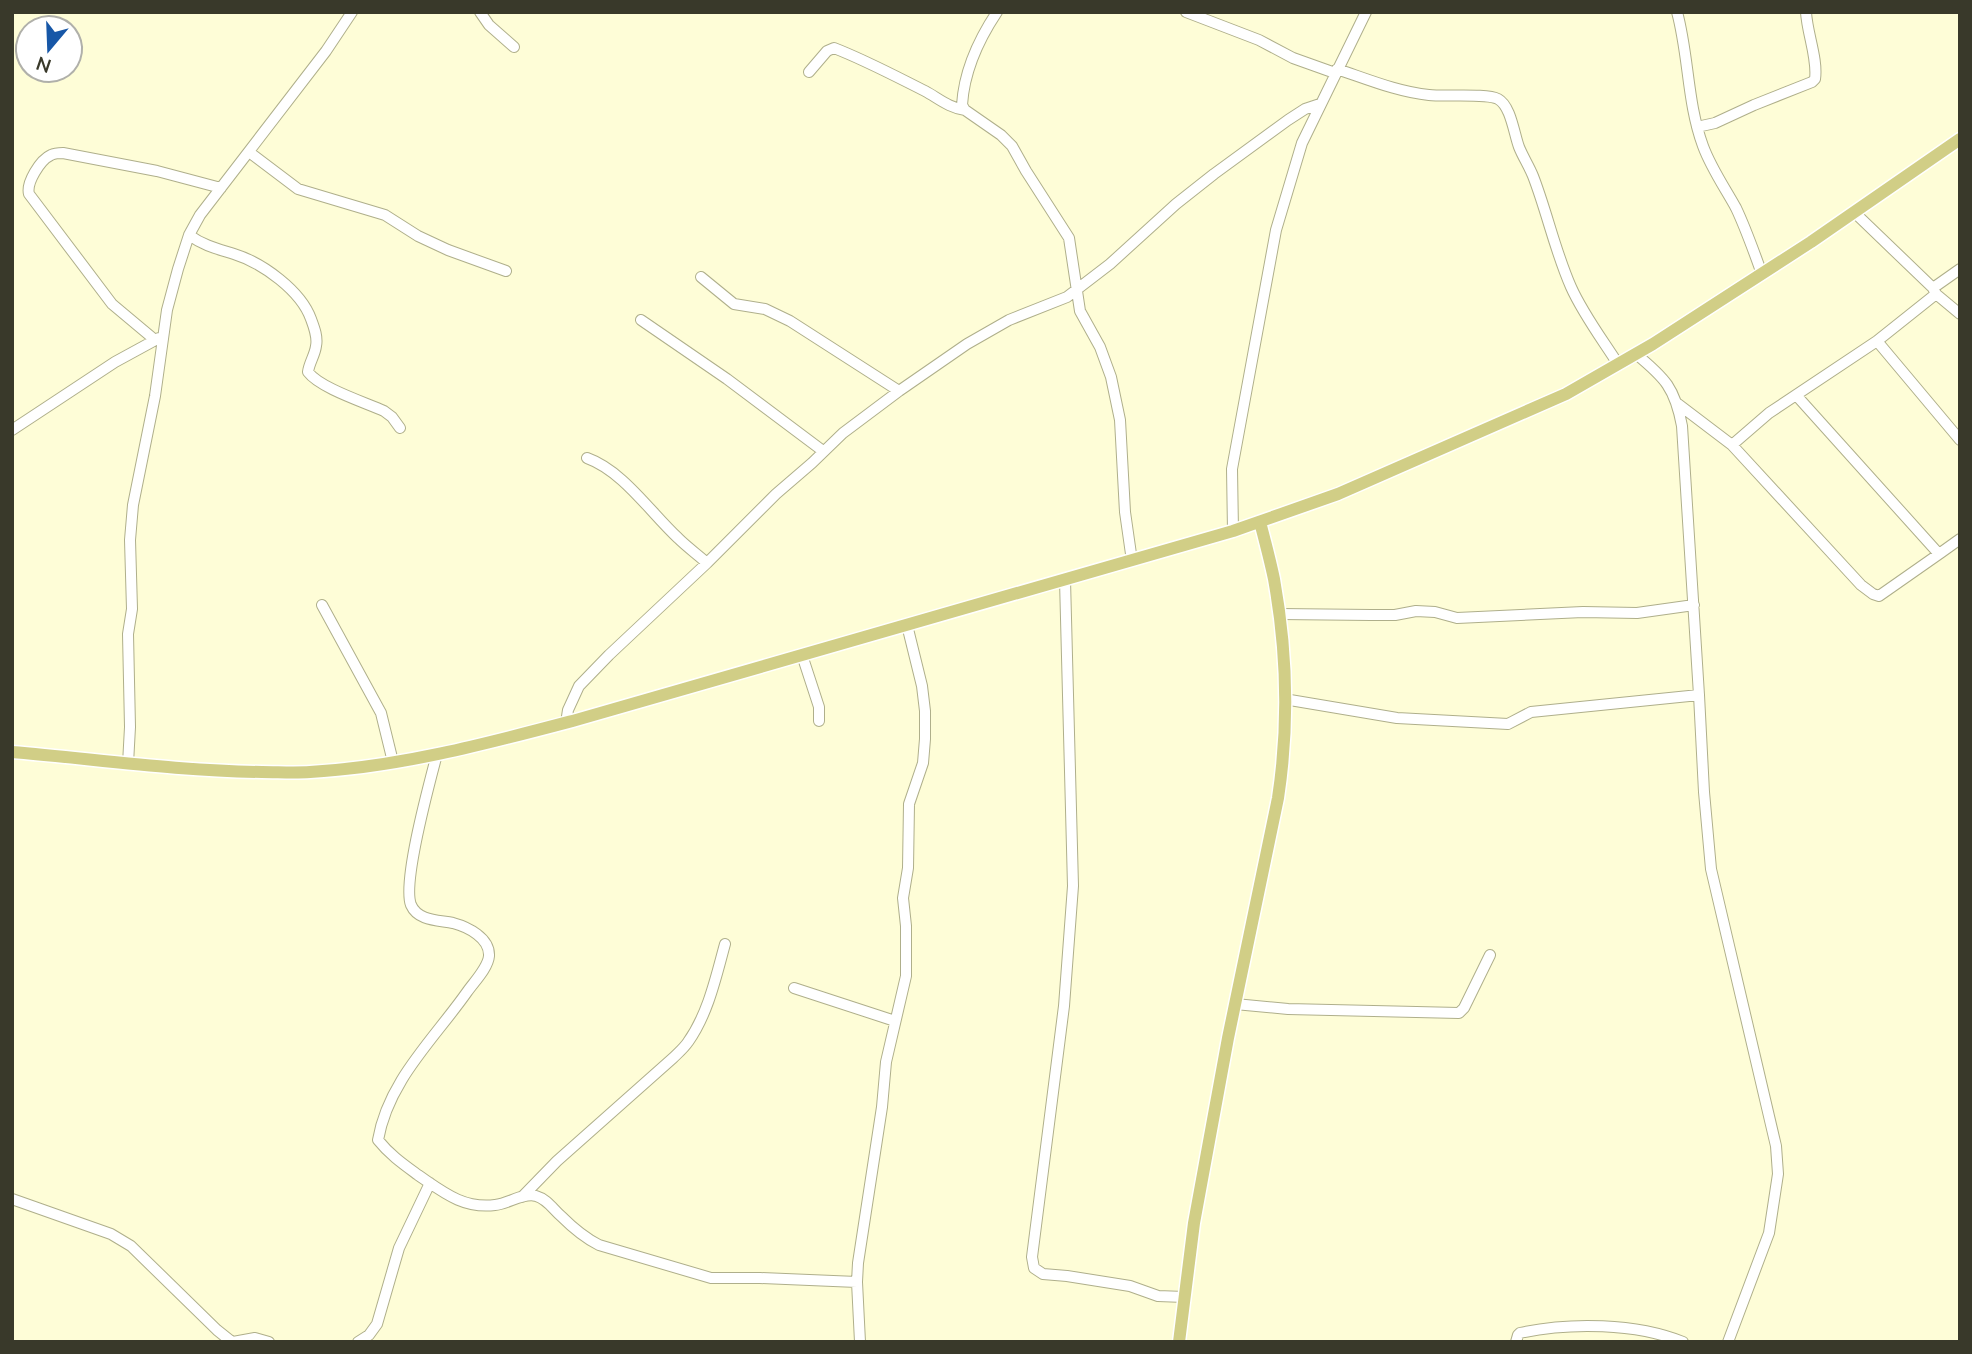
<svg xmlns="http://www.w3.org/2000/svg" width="1972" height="1354" viewBox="0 0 1972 1354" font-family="'Nunito Sans',sans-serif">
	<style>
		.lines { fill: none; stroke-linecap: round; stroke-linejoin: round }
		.minor-casing { stroke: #afaf8b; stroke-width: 12 }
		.major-casing { stroke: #fff; stroke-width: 15 }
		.minor { stroke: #fff; stroke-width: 10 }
		.major { stroke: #d1ce86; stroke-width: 12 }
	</style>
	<rect width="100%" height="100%" fill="#fefdd7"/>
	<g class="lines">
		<g class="minor-casing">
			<path id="minor" d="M 480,12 L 489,25 L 514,47
				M 997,12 C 979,39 964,72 962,105 L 965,110 L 1001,135 L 1012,146 L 1026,171 L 1069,238 L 1080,311 L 1100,347 L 1111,377 L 1120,420 L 1125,512 L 1132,561
				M 1186,12 L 1259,40 L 1293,58 L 1335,73
				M 1677,12 C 1689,56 1687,103 1703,146 C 1711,168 1725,188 1736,208 C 1746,229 1754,252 1762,274
				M 1337,69 C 1367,79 1398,92 1429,95 C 1445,97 1486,93 1498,99 C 1511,106 1514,134 1519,147 C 1523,157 1529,166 1533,176 C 1547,212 1555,251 1571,287 C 1583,314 1602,339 1618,364
				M 809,72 L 827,51 L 834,48 C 865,60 895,76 925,91 C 938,98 949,108 965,110
				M 1697,127 L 1715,123 L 1754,105 L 1812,82 L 1815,79 C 1818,59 1807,33 1806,12
				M 249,152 L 298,189 L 385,215 L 418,236 L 448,250 L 506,271
				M 1854,212 L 1933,288 L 1936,294 L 1960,314
				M 189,235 C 204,246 218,249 234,254 C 263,263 301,291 311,319 C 314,327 318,337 316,346 C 315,355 309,363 308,372 C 320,388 364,402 384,411 L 392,417 L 400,428
				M 701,277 L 734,304 L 765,309 L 790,321 L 899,391
				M 1933,288 L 1960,269
				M 641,320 L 727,379 L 823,451
				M 155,340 L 112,304 L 29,194 C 26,183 40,160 51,155 C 55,153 59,153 63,153 L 157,171 L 221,188
				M 1877,341 L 1960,440
				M 1636,354 C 1665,378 1675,388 1682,426 L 1699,695 L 1704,792 L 1711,869 L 1776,1146 L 1778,1174 L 1769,1233 L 1728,1342
				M 1796,395 L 1939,554 L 1960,539
				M 1678,404 L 1732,445 L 1861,585 L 1873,594 L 1879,596 L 1939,554
				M 12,430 L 115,362 L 159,338
				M 1732,445 L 1769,413 L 1877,341 L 1936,294
				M 587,458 C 623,471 650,512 678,538 C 687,547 697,554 707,563
				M 1233,531 L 1232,469 L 1276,230 L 1302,143 L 1366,12
				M 1065,580 L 1073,886 L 1064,1006 L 1032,1257 L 1034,1268 L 1043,1274 L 1067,1276 L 1130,1286 L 1158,1296 L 1184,1297
				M 322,605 L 381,713 L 393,762
				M 1280,614 L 1371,615 L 1395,615 L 1416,611 L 1435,612 L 1457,618 L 1583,612 L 1637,613 L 1694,605
				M 802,655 L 819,707 L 819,721
				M 1284,699 L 1397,718 L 1508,724 L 1531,712 L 1699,695
				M 566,723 L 568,710 L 579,686 L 609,655 L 707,563 L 776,494 L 812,463 L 843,433 L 899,391 L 967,344 L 1009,320 L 1067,297 L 1110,264 L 1176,204 L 1214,174 L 1288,120 L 1305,109 L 1320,104
				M 437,754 C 430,781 402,882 411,905 C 418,921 438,920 453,923 C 468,927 490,938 489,956 C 488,968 474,982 467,992 C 434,1039 388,1081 378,1140 C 390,1155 403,1164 418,1175 C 443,1192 463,1209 495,1205 C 508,1204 524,1192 536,1196 C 547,1199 553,1209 561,1216 C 572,1227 585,1238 599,1245 L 711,1278 L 760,1278 L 857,1282
				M 128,764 L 130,727 L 128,634 L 132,609 L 130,540 L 133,505 L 155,396 L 167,310 L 178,269 L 189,235 L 200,215 L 326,51 L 352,12
				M 794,988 L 895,1021
				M 1235,1004 L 1288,1009 L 1459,1013 L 1464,1008 L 1490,955
				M 522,1197 L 557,1161 L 673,1058 C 678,1053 684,1048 688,1042 C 708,1014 716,977 725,944
				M 12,1199 L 111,1234 L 131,1246 L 217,1330 L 232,1342
				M 233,1342 L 255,1338 L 269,1342
				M 358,1342 L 369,1335 L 377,1324 L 399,1248 L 430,1183
				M 860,1342 L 857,1282 L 858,1263 L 882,1107 L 886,1062 L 906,976 L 906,926 L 903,898 L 908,868 L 909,804 L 923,763 L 925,739 L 925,711 L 922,686 L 907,625
				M 1516,1342 L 1518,1335 L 1520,1333 C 1570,1322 1636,1323 1683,1342"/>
		</g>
		<g class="major-casing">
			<path id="major" d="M 12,752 C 95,759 178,771 262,772 C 278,772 294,773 310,772 C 400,767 489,743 576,720 L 1233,531 L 1338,494 L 1566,394 L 1653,344 L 1811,242 L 1960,139
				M 1179,1342 L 1194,1223 L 1228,1038 L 1278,798 C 1289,726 1287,651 1274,579 C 1270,560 1265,541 1260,522"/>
		</g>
		<use href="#minor" class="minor"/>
		<use href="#major" class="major"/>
	</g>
	<rect width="1972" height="1354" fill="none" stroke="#39392a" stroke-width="28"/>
	<g transform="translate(49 49) rotate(199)"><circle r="33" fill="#ffffff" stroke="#b0b0aa" stroke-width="2"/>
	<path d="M0-5L12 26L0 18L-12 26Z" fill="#1757a7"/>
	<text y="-10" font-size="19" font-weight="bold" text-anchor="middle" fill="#39392a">N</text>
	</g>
</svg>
